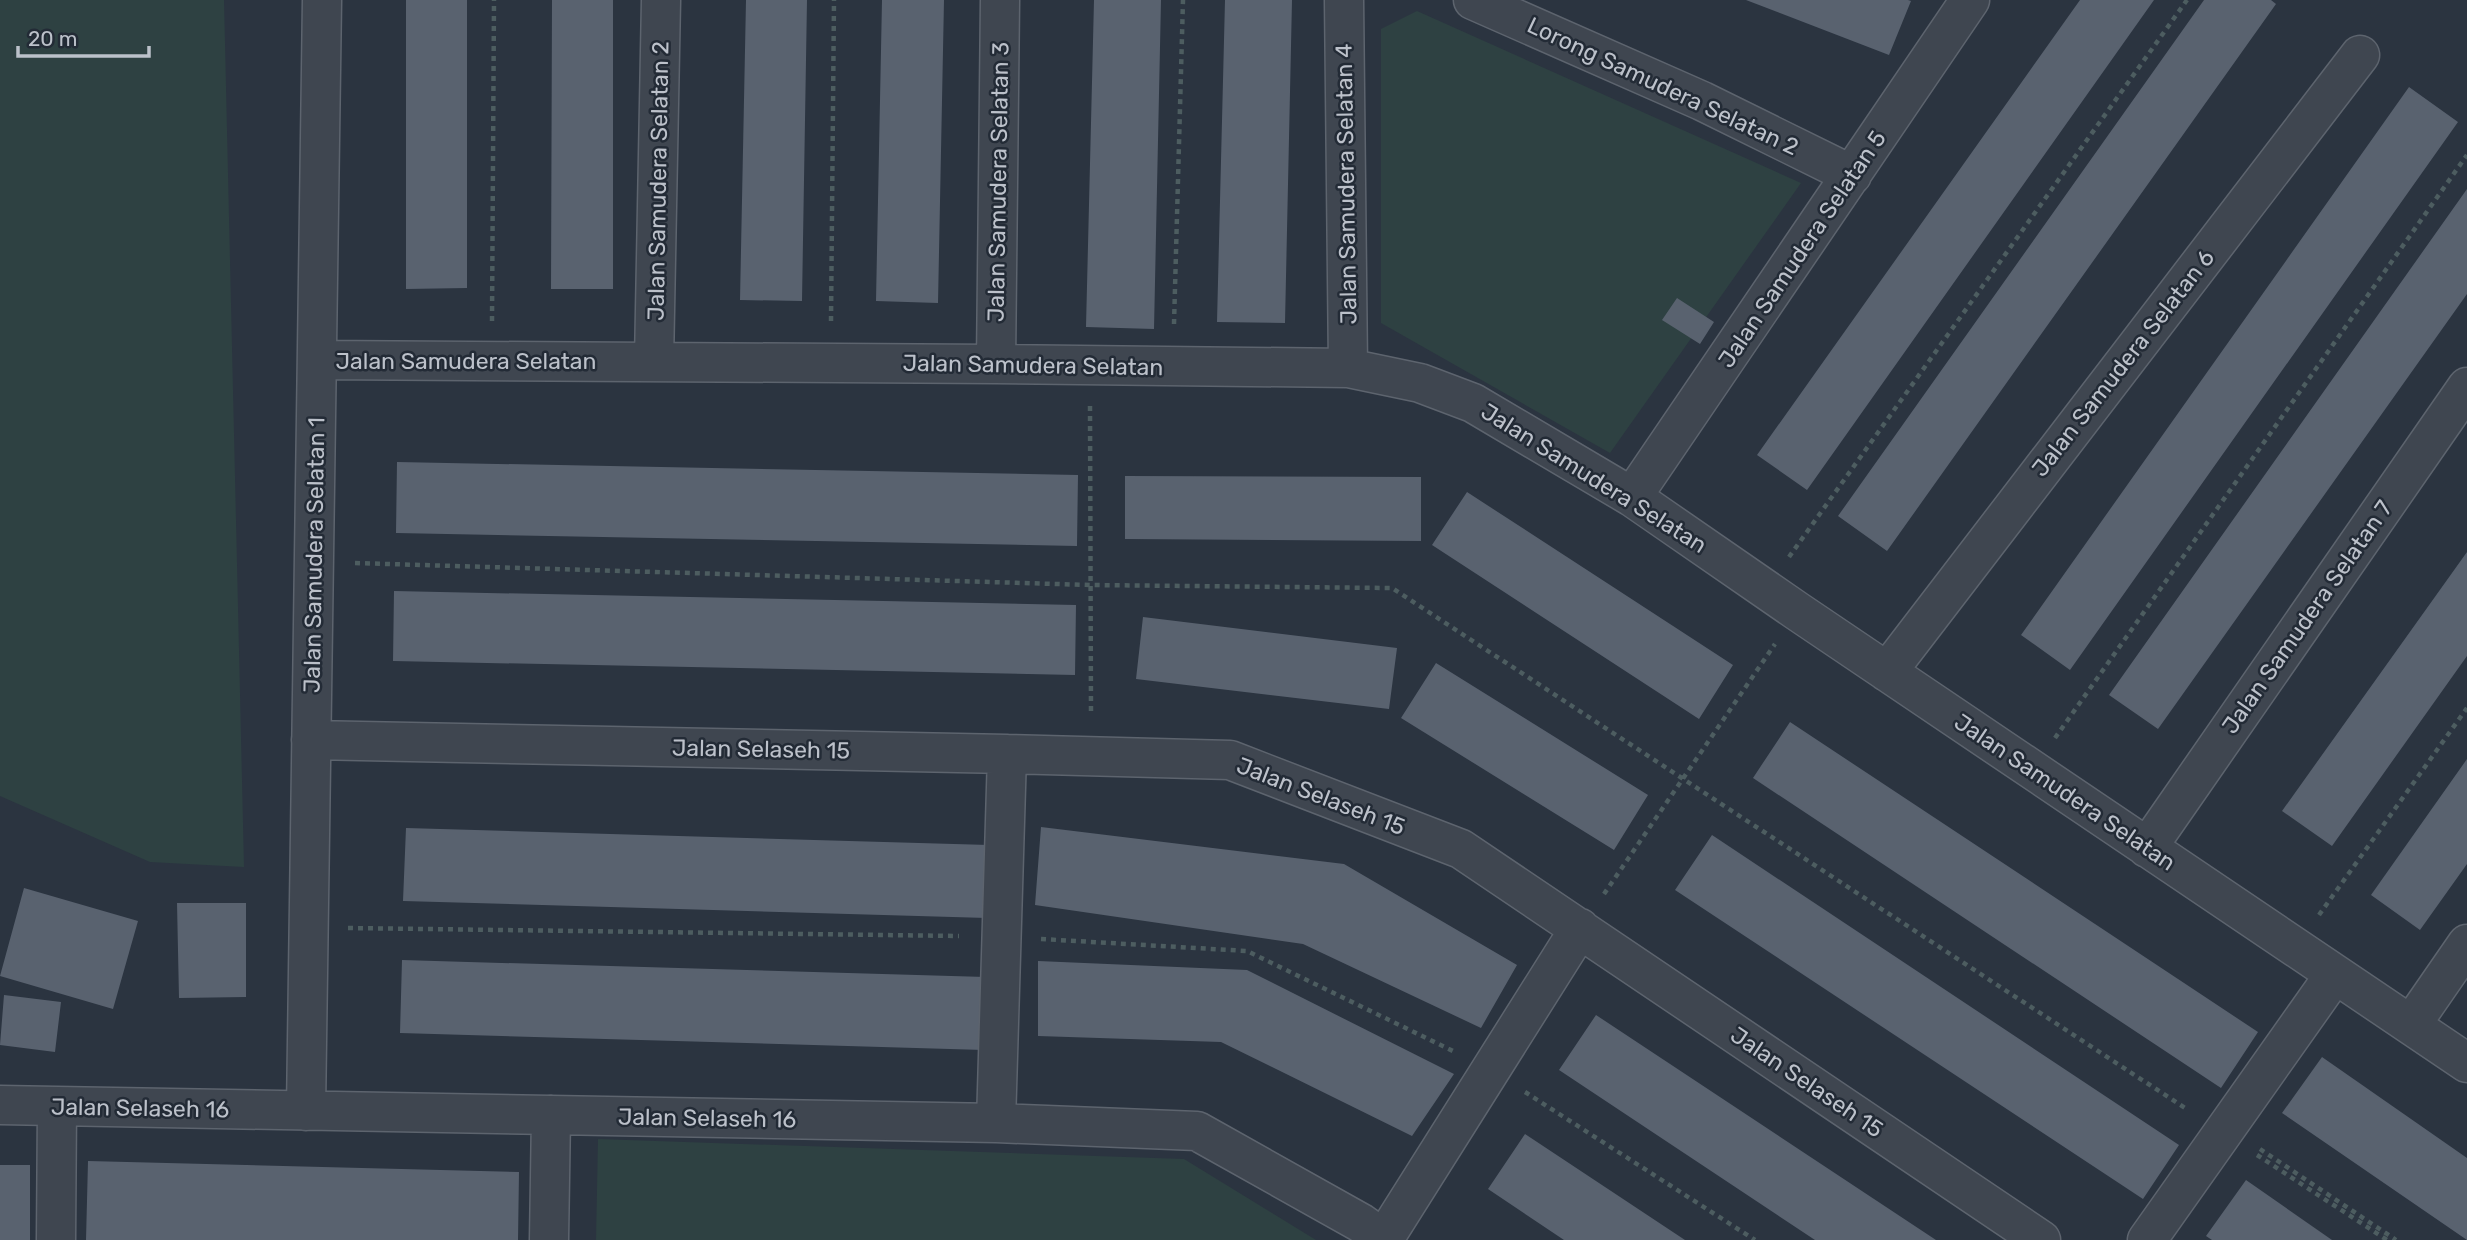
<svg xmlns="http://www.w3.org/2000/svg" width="2467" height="1240" viewBox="0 0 2467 1240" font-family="Rubik,sans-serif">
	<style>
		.green { fill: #2e4142 }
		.building { fill: #59626f }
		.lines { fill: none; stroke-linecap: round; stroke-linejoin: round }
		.minor-casing { stroke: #5d646e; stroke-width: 41 }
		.path { stroke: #4d5d60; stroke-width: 4.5; stroke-dasharray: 5 5; stroke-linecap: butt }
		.minor { stroke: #3f4650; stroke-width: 38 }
		.labels { text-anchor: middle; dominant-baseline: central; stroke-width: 5; stroke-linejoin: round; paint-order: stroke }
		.street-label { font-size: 23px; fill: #bcc1ca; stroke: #232b36 }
	</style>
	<rect width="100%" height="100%" fill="#2b3440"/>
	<path class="green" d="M 0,0 L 224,0 L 244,867 L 150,862 L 0,796 Z
		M 1417,11 L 1801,183 L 1610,453 L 1381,323 L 1381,29 Z
		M 598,1139 L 1184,1159 L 1316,1240 L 596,1240 Z"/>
	<path class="building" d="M 406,0 L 467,0 L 467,288 L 406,289 Z
		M 552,0 L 613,0 L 613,289 L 551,289 Z
		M 746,0 L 807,0 L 802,301 L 740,300 Z
		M 882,0 L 944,0 L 938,303 L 876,301 Z
		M 1094,0 L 1161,0 L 1154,329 L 1086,327 Z
		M 1225,0 L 1292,0 L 1285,323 L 1217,322 Z
		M 1746,0 L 1908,0 L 1911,1 L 1889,55 Z
		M 2080,0 L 2154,0 L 1807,490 L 1757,455 Z
		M 2204,0 L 2271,0 L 2276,4 L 1887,551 L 1838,516 Z
		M 2409,87 L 2458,122 L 2070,670 L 2021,635 Z
		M 2467,189 L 2467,294 L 2158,729 L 2109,695 Z
		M 1677,298 L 1714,322 L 1700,344 L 1662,320 Z
		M 397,462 L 1078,475 L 1077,546 L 396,533 Z
		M 1125,476 L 1421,477 L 1421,541 L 1125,539 Z
		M 1467,492 L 1733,665 L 1699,719 L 1432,545 Z
		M 2467,552 L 2467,656 L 2332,846 L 2282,811 Z
		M 394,591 L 1076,605 L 1075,675 L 393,661 Z
		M 1143,617 L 1397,648 L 1389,709 L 1136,679 Z
		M 1436,663 L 1648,795 L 1614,850 L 1401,718 Z
		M 1790,722 L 2258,1032 L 2221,1088 L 1753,778 Z
		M 2467,759 L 2467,864 L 2420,930 L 2371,895 Z
		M 1041,827 L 1344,864 L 1517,965 L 1481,1028 L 1303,944 L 1035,905 Z
		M 406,828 L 989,845 L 987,918 L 403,901 Z
		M 1712,835 L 2179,1145 L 2143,1199 L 1675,890 Z
		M 24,888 L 138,921 L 113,1009 L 0,976 Z
		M 177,903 L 246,903 L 246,997 L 179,998 Z
		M 402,960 L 986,977 L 984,1050 L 400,1033 Z
		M 1038,961 L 1247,970 L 1454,1074 L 1412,1136 L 1221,1042 L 1038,1036 Z
		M 4,995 L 61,1002 L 55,1052 L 0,1045 Z
		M 1596,1015 L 1936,1240 L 1815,1240 L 1559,1070 Z
		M 2322,1057 L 2467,1158 L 2467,1240 L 2282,1113 Z
		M 1525,1134 L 1685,1240 L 1564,1240 L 1488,1189 Z
		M 88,1161 L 519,1172 L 518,1240 L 86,1240 Z
		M 0,1165 L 30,1165 L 30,1240 L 0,1240 Z
		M 2246,1180 L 2332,1240 L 2212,1240 L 2206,1236 Z"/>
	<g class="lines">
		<g class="minor-casing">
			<path id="minor" d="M 1344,0 L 1348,368
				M 1473,0 L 1702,101 L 1852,175
				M 317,360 L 996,364 L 1348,368 L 1420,383 L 1473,403 L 1632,497 L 1797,611 L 2467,1063
				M 654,362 L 661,0
				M 996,364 L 1000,0
				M 1632,497 L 1970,0
				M 1887,672 L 2360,55
				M 311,740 L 1007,754 L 1230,760 L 1461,849 L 2041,1240
				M 2147,848 L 2467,387
				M 2411,1025 L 2467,944
				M 0,1105 L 996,1123 L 1197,1131 L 1361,1223 L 1385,1240
				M 306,1111 L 322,0
				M 996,1123 L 1007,754
				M 1384,1239 L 1580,928
				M 56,1240 L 57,1106
				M 549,1240 L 551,1115
				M 2147,1240 L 2335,974"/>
		</g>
		<path class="path" d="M 492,321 L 494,0
			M 831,321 L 834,0
			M 1174,324 L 1183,0
			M 1090,406 L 1091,715
			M 1789,557 L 2187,0
			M 355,563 L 1090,585 L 1392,588 L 2188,1110
			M 2055,738 L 2467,155
			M 1604,894 L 1775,644
			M 2319,915 L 2467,708
			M 348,928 L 959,936
			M 1041,939 L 1247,951 L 1453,1051
			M 1525,1092 L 1755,1240
			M 2260,1149 L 2396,1240
			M 2257,1155 L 2387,1240"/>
		<use href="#minor" class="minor"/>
	</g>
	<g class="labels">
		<g class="street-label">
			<text transform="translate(1663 86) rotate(25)">Lorong Samudera Selatan 2</text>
			<text transform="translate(658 181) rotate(-89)">Jalan Samudera Selatan 2</text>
			<text transform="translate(998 182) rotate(-89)">Jalan Samudera Selatan 3</text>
			<text transform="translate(1346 184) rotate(-91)">Jalan Samudera Selatan 4</text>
			<text transform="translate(1802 249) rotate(-56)">Jalan Samudera Selatan 5</text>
			<text x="466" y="361">Jalan Samudera Selatan</text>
			<text transform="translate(2123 363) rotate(-52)">Jalan Samudera Selatan 6</text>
			<text transform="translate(1033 365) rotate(1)">Jalan Samudera Selatan</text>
			<text transform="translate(1594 478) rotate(32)">Jalan Samudera Selatan</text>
			<text transform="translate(314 555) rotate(-89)">Jalan Samudera Selatan 1</text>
			<text transform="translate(2307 617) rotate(-55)">Jalan Samudera Selatan 7</text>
			<text transform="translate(761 749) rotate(1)">Jalan Selaseh 15</text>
			<text transform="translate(2065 792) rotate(34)">Jalan Samudera Selatan</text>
			<text transform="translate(1321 796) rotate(21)">Jalan Selaseh 15</text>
			<text transform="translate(1807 1082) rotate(34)">Jalan Selaseh 15</text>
			<text transform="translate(140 1108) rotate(1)">Jalan Selaseh 16</text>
			<text transform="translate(707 1118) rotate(1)">Jalan Selaseh 16</text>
		</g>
	</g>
	<path d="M18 46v10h131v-10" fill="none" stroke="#bcc1ca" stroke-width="3.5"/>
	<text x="28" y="46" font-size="21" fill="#bcc1ca" stroke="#232b36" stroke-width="5" paint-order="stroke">20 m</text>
</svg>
